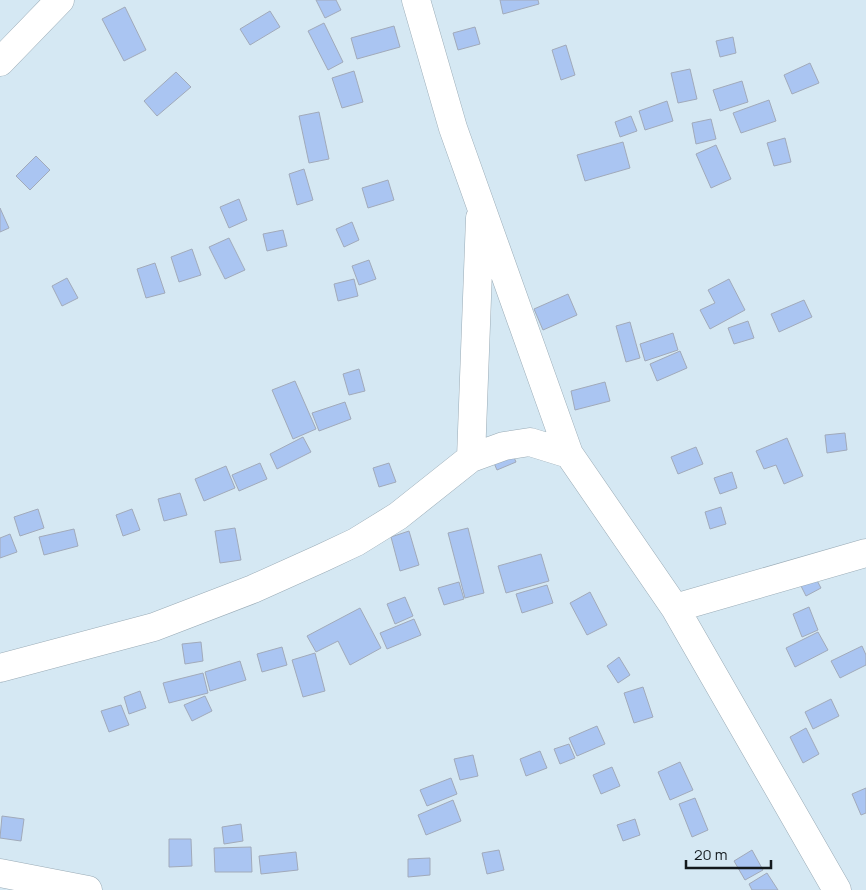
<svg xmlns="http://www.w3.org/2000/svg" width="866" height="890" viewBox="0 0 866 890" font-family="Manrope,sans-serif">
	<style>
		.building { fill: #aac5f2; stroke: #a1aaba }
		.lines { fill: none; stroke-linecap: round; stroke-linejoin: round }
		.street-casing { stroke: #9aabb6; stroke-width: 29 }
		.street { stroke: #fff; stroke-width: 28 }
	</style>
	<rect width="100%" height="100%" fill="#d5e8f3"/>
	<path class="building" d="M 316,0 L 336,0 L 341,10 L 325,18 Z
		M 500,0 L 538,0 L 539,4 L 503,14 Z
		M 125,7 L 146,50 L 124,61 L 102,19 Z
		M 270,11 L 280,27 L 250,45 L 240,29 Z
		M 324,23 L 343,62 L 328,70 L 308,31 Z
		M 394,26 L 400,47 L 357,59 L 351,38 Z
		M 475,27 L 480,44 L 458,50 L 453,33 Z
		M 733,37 L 736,53 L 720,57 L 716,41 Z
		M 566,45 L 575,75 L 561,80 L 552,50 Z
		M 810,63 L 819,83 L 792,94 L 784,75 Z
		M 690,69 L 697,99 L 678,103 L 671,73 Z
		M 354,71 L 363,102 L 342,108 L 332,78 Z
		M 176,72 L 191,87 L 157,116 L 144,101 Z
		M 742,81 L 748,102 L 720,111 L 713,90 Z
		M 769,100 L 776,121 L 741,133 L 733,113 Z
		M 667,101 L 673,121 L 645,130 L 639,111 Z
		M 319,112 L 329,159 L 309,163 L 299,116 Z
		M 631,116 L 637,131 L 620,137 L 615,122 Z
		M 711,119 L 716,139 L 696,144 L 692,123 Z
		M 785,138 L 791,162 L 774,166 L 767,143 Z
		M 623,142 L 630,168 L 585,181 L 577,155 Z
		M 716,145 L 731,179 L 711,188 L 696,154 Z
		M 36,156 L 50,170 L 30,190 L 16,176 Z
		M 304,169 L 313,200 L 297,205 L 289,174 Z
		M 388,180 L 394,200 L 368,208 L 362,188 Z
		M 239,199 L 247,220 L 229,228 L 220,207 Z
		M 0,208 L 9,228 L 0,232 Z
		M 352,222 L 359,240 L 344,247 L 336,229 Z
		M 283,230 L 287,246 L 267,251 L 263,234 Z
		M 229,238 L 245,270 L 225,279 L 209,247 Z
		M 192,249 L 201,275 L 179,282 L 171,257 Z
		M 369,260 L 376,279 L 359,285 L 352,266 Z
		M 155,263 L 165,293 L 146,298 L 137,269 Z
		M 67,278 L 78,298 L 62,306 L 52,286 Z
		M 354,279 L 358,296 L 338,301 L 334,284 Z
		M 729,279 L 745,310 L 710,329 L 700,310 L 715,303 L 708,290 Z
		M 568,294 L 577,315 L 543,330 L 534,309 Z
		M 804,300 L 812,317 L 779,332 L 771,314 Z
		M 748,321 L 754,338 L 734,344 L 728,328 Z
		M 630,322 L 640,358 L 626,362 L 616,326 Z
		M 673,333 L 678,350 L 645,361 L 640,344 Z
		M 680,351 L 687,368 L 657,381 L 650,364 Z
		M 359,369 L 365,391 L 349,395 L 343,374 Z
		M 295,381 L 316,429 L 293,439 L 272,390 Z
		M 605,382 L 610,401 L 575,410 L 571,391 Z
		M 345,402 L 351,419 L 319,431 L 312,413 Z
		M 845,433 L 847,450 L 827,453 L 825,435 Z
		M 303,437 L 311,452 L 277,469 L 270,454 Z
		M 787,438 L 803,476 L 784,484 L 776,465 L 764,469 L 756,451 Z
		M 509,446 L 516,462 L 497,470 L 490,454 Z
		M 696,447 L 703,464 L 678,474 L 671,457 Z
		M 260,463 L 267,479 L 239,491 L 232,475 Z
		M 389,463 L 396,482 L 379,487 L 373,468 Z
		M 226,466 L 235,488 L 204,501 L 195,479 Z
		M 732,472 L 737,488 L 720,494 L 714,478 Z
		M 180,493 L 187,515 L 164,521 L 158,499 Z
		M 721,507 L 726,524 L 710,529 L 705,512 Z
		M 38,509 L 44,528 L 20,536 L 14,517 Z
		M 132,509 L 140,530 L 123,536 L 116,515 Z
		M 235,528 L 241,560 L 220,563 L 215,531 Z
		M 468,528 L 484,593 L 465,598 L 448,533 Z
		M 74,529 L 78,546 L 44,555 L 39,537 Z
		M 409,531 L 419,565 L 400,571 L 391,537 Z
		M 10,534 L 17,552 L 0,558 L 0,538 Z
		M 541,554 L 549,581 L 506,593 L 498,566 Z
		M 813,573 L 821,588 L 806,596 L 798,580 Z
		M 459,582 L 464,599 L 444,605 L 438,588 Z
		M 547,585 L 553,603 L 522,613 L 516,594 Z
		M 590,592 L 607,625 L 587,635 L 570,603 Z
		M 405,597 L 413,616 L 395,624 L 387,604 Z
		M 809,607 L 818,630 L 802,637 L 793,614 Z
		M 360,608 L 381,648 L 350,665 L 338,641 L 316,652 L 307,636 Z
		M 414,619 L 421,635 L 387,649 L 380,633 Z
		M 818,632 L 828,650 L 795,667 L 786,648 Z
		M 201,642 L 203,661 L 185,664 L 182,644 Z
		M 862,646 L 866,655 L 866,665 L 840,678 L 831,661 Z
		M 282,647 L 287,665 L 262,672 L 257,654 Z
		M 315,653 L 325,691 L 303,697 L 292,660 Z
		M 619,657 L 630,675 L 618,683 L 607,666 Z
		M 240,661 L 246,680 L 210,691 L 205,672 Z
		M 203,673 L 208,693 L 169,703 L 163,683 Z
		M 643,687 L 653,717 L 634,723 L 624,693 Z
		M 140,691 L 146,708 L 129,714 L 124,697 Z
		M 205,696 L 212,711 L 192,721 L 184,705 Z
		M 831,699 L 839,716 L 813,729 L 805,712 Z
		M 121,705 L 129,725 L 109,732 L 101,711 Z
		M 597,726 L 605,744 L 577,756 L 569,738 Z
		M 806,728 L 819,754 L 803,763 L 790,737 Z
		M 569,744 L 575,758 L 560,764 L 554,749 Z
		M 540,751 L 547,768 L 526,776 L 520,759 Z
		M 473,755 L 478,776 L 460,780 L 454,759 Z
		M 680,762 L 693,790 L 670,800 L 658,772 Z
		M 612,767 L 620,786 L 601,794 L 593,775 Z
		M 451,778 L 457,794 L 427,806 L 420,790 Z
		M 866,788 L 866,813 L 861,815 L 852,794 Z
		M 695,798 L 708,830 L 692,837 L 679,804 Z
		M 453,800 L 461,821 L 426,835 L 418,815 Z
		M 2,816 L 24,819 L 21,841 L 0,838 Z
		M 635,819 L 640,835 L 623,841 L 617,825 Z
		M 241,824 L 243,841 L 224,844 L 222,827 Z
		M 169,839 L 191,839 L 192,866 L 169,867 Z
		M 251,847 L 252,872 L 215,872 L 214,848 Z
		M 499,850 L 504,870 L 487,874 L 482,853 Z
		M 752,850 L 763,870 L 745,880 L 734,861 Z
		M 296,852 L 298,870 L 261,874 L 259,856 Z
		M 430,858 L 430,875 L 408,877 L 408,859 Z
		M 767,873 L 778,890 L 752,890 L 749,884 Z"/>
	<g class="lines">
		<g class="street-casing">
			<path id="street" d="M 416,0 L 453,128 L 569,454 L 675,608 L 837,890
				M 0,62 L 60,0
				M 471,458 L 480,218
				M 675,608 L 866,553
				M 0,668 L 154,627 L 253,589 L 322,558 L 356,542 L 398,516 L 471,458 L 504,446 L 530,442 L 569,454
				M 0,873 L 88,890"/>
		</g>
		<use href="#street" class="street"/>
	</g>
	<path d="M686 860v8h85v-8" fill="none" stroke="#13191d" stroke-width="2.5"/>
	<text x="694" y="860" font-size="15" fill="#13191d" stroke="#d5e8f3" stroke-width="4" paint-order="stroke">20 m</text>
</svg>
